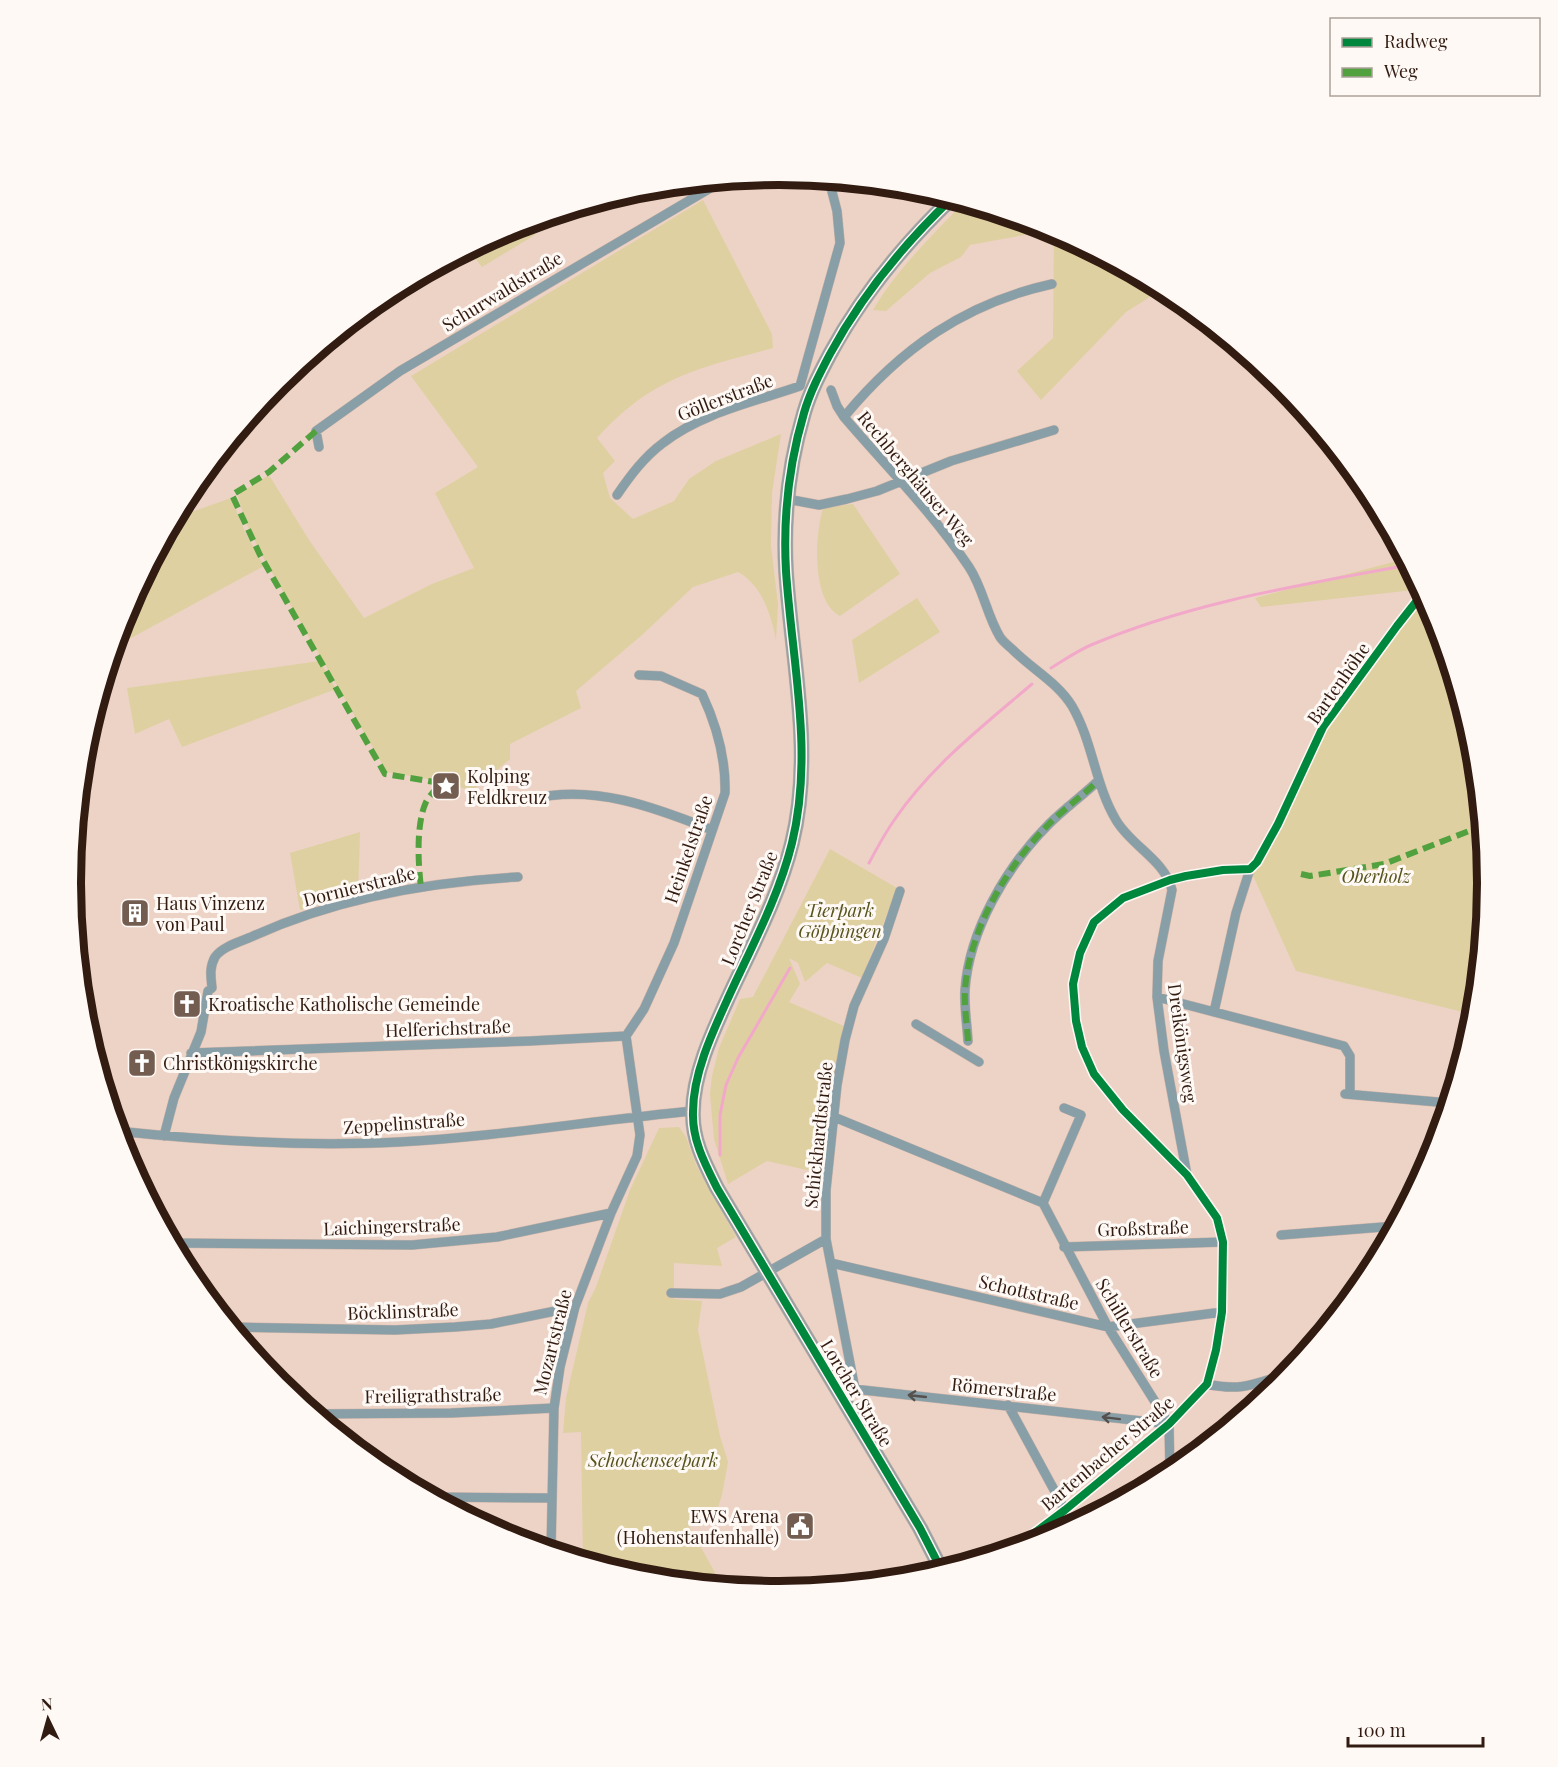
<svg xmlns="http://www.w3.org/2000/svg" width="1558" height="1767" viewBox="0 0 1558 1767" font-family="'Playfair Display',serif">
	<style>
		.green { fill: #ded0a1 }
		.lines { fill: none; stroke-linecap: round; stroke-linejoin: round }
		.stream { stroke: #f2a9c9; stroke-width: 3 }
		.street-casing { stroke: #c8b3a9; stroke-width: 10 }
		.primary-casing { stroke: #c8b3a9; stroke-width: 16 }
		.street { stroke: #899fa7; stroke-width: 9 }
		.primary { stroke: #9aa1a3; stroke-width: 15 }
		.quiet { stroke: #52a13f; stroke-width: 6; stroke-dasharray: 12 6; stroke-linecap: butt }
		.cycleway-casing { stroke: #fff9f6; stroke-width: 11 }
		.cycleway { stroke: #00873e; stroke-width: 8 }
		.oneway { stroke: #55504d }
		.labels { text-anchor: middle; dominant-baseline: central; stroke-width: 6; stroke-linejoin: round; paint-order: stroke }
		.street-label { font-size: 18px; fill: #321c11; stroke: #fff9f6 }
		.poi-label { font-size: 18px; fill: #321c11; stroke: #fff9f6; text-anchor: start }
		.park-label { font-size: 18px; font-style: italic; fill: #56541c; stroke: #fff9f6 }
		.rim { fill: none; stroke: #321c11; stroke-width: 8 }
	</style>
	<rect width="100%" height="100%" fill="#edd3c6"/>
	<path class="green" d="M 703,200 L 772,334 L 773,348 C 698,368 652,377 597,438 L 615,461 L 603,473 L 610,498 L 633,519 L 674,501 L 689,479 L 716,461 L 781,434 L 772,493 L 771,546 L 778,604 L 776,640 C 771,615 762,585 738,572 L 693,587 L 642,635 L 576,691 L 581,708 L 510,744 L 510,759 L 472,791 L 441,781 L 387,772 L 264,559 L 246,523 L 238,497 L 240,493 L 269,475 L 309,540 L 364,618 L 432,584 L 474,568 L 435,493 L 478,467 L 411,376 Z
		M 963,203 L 1052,230 L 970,245 L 961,257 L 930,273 L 886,311 L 873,310 C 897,269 931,237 963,203 Z
		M 528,223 L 535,235 L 482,267 L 469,250 L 508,229 Z
		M 1054,231 L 1163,289 L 1126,312 L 1041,400 L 1017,371 L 1053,338 Z
		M 228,499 L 232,500 L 245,532 L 264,566 L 120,644 C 115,616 160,546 175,518 Z
		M 853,504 L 900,574 L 840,616 C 811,601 815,535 823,508 Z
		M 1405,559 L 1418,584 L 1414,590 L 1261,607 L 1255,598 Z
		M 1424,595 L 1434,613 L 1474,746 L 1487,884 L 1475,1015 L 1296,971 L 1250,869 L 1323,727 Z
		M 917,598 L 940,632 L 859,683 L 852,640 Z
		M 320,661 L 336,689 L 182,747 L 169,719 L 135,734 L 127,688 Z
		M 360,832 L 358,894 L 300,910 L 290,853 Z
		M 830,849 L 897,888 L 862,978 L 827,963 L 805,982 L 798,963 L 789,958 L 800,984 L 789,1002 L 844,1026 L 820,1173 L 767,1161 L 728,1184 L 714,1139 L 710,1094 L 712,1076 L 719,1048 L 740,999 L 753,997 Z
		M 679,1127 L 686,1137 L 696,1165 L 736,1237 L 717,1248 L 722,1266 L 674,1263 L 674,1299 L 702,1301 L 698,1330 L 720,1436 L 728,1462 L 722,1495 L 715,1516 L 688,1524 L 723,1587 L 640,1578 L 583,1561 L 581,1432 L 563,1433 L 566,1398 L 588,1303 L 596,1287 L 630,1190 L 659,1128 Z"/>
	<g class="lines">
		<path class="stream" d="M 1051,668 C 1064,660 1077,651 1091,645 C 1192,602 1301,585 1408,565
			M 869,863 C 877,848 885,833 895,819 C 931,766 984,725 1032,684
			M 720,1155 L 720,1115 L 726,1085 L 738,1058 L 790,968"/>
		<g class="street-casing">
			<path id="street" d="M 831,390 L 837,406 L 844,417 C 886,466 932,512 969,567 C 983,588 987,616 1000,637 C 1003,642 1009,646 1013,650 C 1032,669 1058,683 1072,706 C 1093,742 1095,785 1116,820 C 1131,846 1165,860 1172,890 L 1158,961 L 1157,997 L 1164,1051 L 1187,1175
				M 844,417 C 900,349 965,303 1052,284
				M 319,447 L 316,431 L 400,371 L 724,180
				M 617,495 C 630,476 644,457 663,443 C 701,413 754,402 800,386 L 840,243 L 837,211 L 829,180
				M 787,499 L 819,505 L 847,499 L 877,491 L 951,461 L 1054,430
				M 531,799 C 594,784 654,807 712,830
				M 1157,997 L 1344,1046 L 1350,1056 L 1350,1094
				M 1214,1012 L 1236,913 L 1250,869
				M 916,1024 L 979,1062
				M 626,1036 L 644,1009 L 674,943 L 725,793 C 726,759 716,724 702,694 L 661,676 L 639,675
				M 968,1041 C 967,1024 964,1006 965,990 C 969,930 1007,866 1049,824 C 1064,809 1082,796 1098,781
				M 191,1053 L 530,1041 L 626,1036 L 640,1135 L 637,1156 L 611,1213 L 575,1307 L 560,1367 L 554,1408 L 551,1551
				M 1345,1094 L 1449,1103
				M 834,1117 L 1043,1203 L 1108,1327 L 1169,1424 L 1170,1474
				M 117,1131 C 211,1141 304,1147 399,1142 C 497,1137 595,1120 693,1111
				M 164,1136 L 174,1098 L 201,1032 L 208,991 L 212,988 C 211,977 209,968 215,957 C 222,947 239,942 251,937 C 334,899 427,882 518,877
				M 1043,1203 L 1081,1115 L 1064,1108
				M 1281,1235 L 1396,1226
				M 171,1243 L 412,1245 L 497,1237 L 611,1213
				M 1064,1247 L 1223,1242
				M 831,1263 L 1108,1327 L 1222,1312
				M 671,1293 L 720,1294 L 741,1287 L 826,1239
				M 231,1327 L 395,1330 L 455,1327 L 491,1324 L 575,1307
				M 1207,1384 C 1243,1392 1256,1383 1290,1373
				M 836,1387 L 1169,1424
				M 855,1389 L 826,1239 L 826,1190 L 837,1085 L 845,1040 L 854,1006 L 884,939 L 900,891
				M 1008,1405 L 1065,1510
				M 314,1414 L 451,1413 L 554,1408
				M 430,1497 L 552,1498
				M 1013,1549 L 1065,1510 L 1169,1424 L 1207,1384 L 1216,1350 L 1222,1312 L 1223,1242 L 1217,1218 L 1187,1175 L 1123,1110 L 1094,1074 L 1082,1047 L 1076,1021 L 1073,984 L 1080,953 L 1094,922 L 1123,898 L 1170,880 L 1186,876 L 1223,870 L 1250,869 L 1257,862 L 1278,824 L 1323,727 L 1397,626 L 1423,593"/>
		</g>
		<g class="primary-casing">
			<path id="primary" d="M 942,1571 L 920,1528 L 717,1188 C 705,1164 692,1140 693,1112 C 693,1073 713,1031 729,996 C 752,946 779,896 792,843 C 814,753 792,662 786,571 C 783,518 789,464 804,413 C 810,392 820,373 830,354 C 862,295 903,245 951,199"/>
		</g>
		<use href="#street" class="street"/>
		<use href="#primary" class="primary"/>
		<path class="quiet" d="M 316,431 L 269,472 L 232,495 L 260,555 L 385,774 L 441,783 C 436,789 429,796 426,802 C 416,824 418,863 421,887
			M 1301,874 L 1310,876 L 1384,864 L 1482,826
			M 968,1041 C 967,1024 964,1006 965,990 C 969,930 1007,866 1049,824 C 1064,809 1082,796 1098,781"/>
		<g class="cycleway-casing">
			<path id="cycleway" d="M 1013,1549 L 1065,1510 L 1169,1424 L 1207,1384 L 1216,1350 L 1222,1312 L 1223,1242 L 1217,1218 L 1187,1175 L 1123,1110 L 1094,1074 L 1082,1047 L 1076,1021 L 1073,984 L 1080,953 L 1094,922 L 1123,898 L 1170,880 L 1186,876 L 1223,870 L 1250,869 L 1257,862 L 1278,824 L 1323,727 L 1397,626 L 1423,593
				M 942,1571 L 920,1528 L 717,1188 C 705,1164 692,1140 693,1112 C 693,1073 713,1031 729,996 C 752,946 779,896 792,843 C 814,753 792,662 786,571 C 783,518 789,464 804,413 C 810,392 820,373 830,354 C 862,295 903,245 951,199"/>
		</g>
		<use href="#cycleway" class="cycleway"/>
	</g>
	<defs><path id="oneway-shaft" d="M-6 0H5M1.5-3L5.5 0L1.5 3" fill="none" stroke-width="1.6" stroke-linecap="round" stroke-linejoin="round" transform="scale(1.5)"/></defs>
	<g class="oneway">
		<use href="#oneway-shaft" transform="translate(917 1396) rotate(-174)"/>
		<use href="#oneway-shaft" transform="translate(1111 1418) rotate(-173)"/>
	</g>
	<defs>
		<g id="sight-square" transform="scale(1.5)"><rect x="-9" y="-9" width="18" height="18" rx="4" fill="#735c50" stroke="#fff9f6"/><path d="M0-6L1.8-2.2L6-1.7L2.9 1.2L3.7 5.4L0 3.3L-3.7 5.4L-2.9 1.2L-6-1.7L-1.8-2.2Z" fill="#fff"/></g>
		<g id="building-square" transform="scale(1.5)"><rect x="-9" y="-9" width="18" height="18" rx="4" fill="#735c50" stroke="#fff9f6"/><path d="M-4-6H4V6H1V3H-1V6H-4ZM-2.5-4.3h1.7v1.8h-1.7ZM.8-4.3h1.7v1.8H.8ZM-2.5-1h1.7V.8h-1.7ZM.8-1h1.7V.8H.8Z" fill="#fff"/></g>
		<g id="church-square" transform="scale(1.5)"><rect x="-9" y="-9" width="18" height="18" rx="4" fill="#735c50" stroke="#fff9f6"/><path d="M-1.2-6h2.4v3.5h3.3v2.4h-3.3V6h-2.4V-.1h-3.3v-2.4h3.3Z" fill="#fff"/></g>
		<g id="civic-square" transform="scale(1.5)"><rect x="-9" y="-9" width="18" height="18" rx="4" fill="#735c50" stroke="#fff9f6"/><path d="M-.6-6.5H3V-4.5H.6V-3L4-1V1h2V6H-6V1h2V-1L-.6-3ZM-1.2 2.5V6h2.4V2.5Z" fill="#fff"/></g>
	</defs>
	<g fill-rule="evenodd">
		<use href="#sight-square" x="446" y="786"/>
		<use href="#building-square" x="135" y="913"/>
		<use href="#church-square" x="187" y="1004"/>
		<use href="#church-square" x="142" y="1063"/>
		<use href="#civic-square" x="800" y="1526"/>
	</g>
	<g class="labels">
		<g class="street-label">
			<text transform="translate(502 291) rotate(-31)">Schurwaldstraße</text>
			<text transform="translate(725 397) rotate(-21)">Göllerstraße</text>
			<text transform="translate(916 478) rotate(50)">Rechberghäuser Weg</text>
			<text transform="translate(1338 683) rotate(-55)">Bartenhöhe</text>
			<text transform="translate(688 849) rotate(-71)">Heinkelstraße</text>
			<text transform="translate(359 886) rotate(-14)">Dornierstraße</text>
			<text transform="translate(749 908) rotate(-68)">Lorcher Straße</text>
			<text transform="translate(448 1028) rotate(-2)">Helferichstraße</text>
			<text transform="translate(1183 1043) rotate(82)">Dreikönigsweg</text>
			<text transform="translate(404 1123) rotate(-4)">Zeppelinstraße</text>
			<text transform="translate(818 1135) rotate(-84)">Schickhardtstraße</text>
			<text transform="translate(392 1226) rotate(-2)">Laichingerstraße</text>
			<text transform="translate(1143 1228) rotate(-2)">Großstraße</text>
			<text transform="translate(1029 1292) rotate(13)">Schottstraße</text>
			<text transform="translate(403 1311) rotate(-2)">Böcklinstraße</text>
			<text transform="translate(1130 1328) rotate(59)">Schillerstraße</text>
			<text transform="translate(552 1342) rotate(-76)">Mozartstraße</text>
			<text transform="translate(1004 1389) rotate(6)">Römerstraße</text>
			<text transform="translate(857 1393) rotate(59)">Lorcher Straße</text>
			<text transform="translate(433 1395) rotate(-1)">Freiligrathstraße</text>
			<text transform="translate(1107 1453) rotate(-40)">Bartenbacher Straße</text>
		</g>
		<g class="poi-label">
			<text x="467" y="776">Kolping<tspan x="467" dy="21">Feldkreuz</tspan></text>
			<text x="156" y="903">Haus Vinzenz<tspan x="156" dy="21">von Paul</tspan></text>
			<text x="208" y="1004">Kroatische Katholische Gemeinde</text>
			<text x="163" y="1063">Christkönigskirche</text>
			<text x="779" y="1516" text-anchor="end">EWS Arena<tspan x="779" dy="21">(Hohenstaufenhalle)</tspan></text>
		</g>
		<g class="park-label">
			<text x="1376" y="876">Oberholz</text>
			<text x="840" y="910">Tierpark<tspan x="840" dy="21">Göppingen</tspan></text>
			<text x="653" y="1460">Schockenseepark</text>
		</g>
	</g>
	<path d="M0 0H1558V1767H0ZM81 883a698 698 0 1 1 1396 0a698 698 0 1 1-1396 0Z" fill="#fff9f6" fill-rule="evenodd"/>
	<path class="rim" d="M81 883a698 698 0 1 1 1396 0a698 698 0 1 1-1396 0Z"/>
	<rect x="1330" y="18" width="210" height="78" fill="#fff9f6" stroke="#ada19a" stroke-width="1.5"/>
	<rect x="1342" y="38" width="30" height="9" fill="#00873e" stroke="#ada19a" stroke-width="1.5"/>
	<text x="1384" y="48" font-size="18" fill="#321c11">Radweg</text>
	<rect x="1342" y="68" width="30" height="9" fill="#52a13f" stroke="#ada19a" stroke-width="1.5"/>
	<text x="1384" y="78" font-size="18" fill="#321c11">Weg</text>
	<g transform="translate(48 1719) rotate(355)" stroke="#fff9f6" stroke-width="4.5" paint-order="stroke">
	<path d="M0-4.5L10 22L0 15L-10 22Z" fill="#321c11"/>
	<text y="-9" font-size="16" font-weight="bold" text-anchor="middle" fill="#321c11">N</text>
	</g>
	<path d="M1348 1737v9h135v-9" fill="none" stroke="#321c11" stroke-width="3"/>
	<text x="1357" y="1737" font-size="18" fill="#321c11" stroke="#fff9f6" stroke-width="4.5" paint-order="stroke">100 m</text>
</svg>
